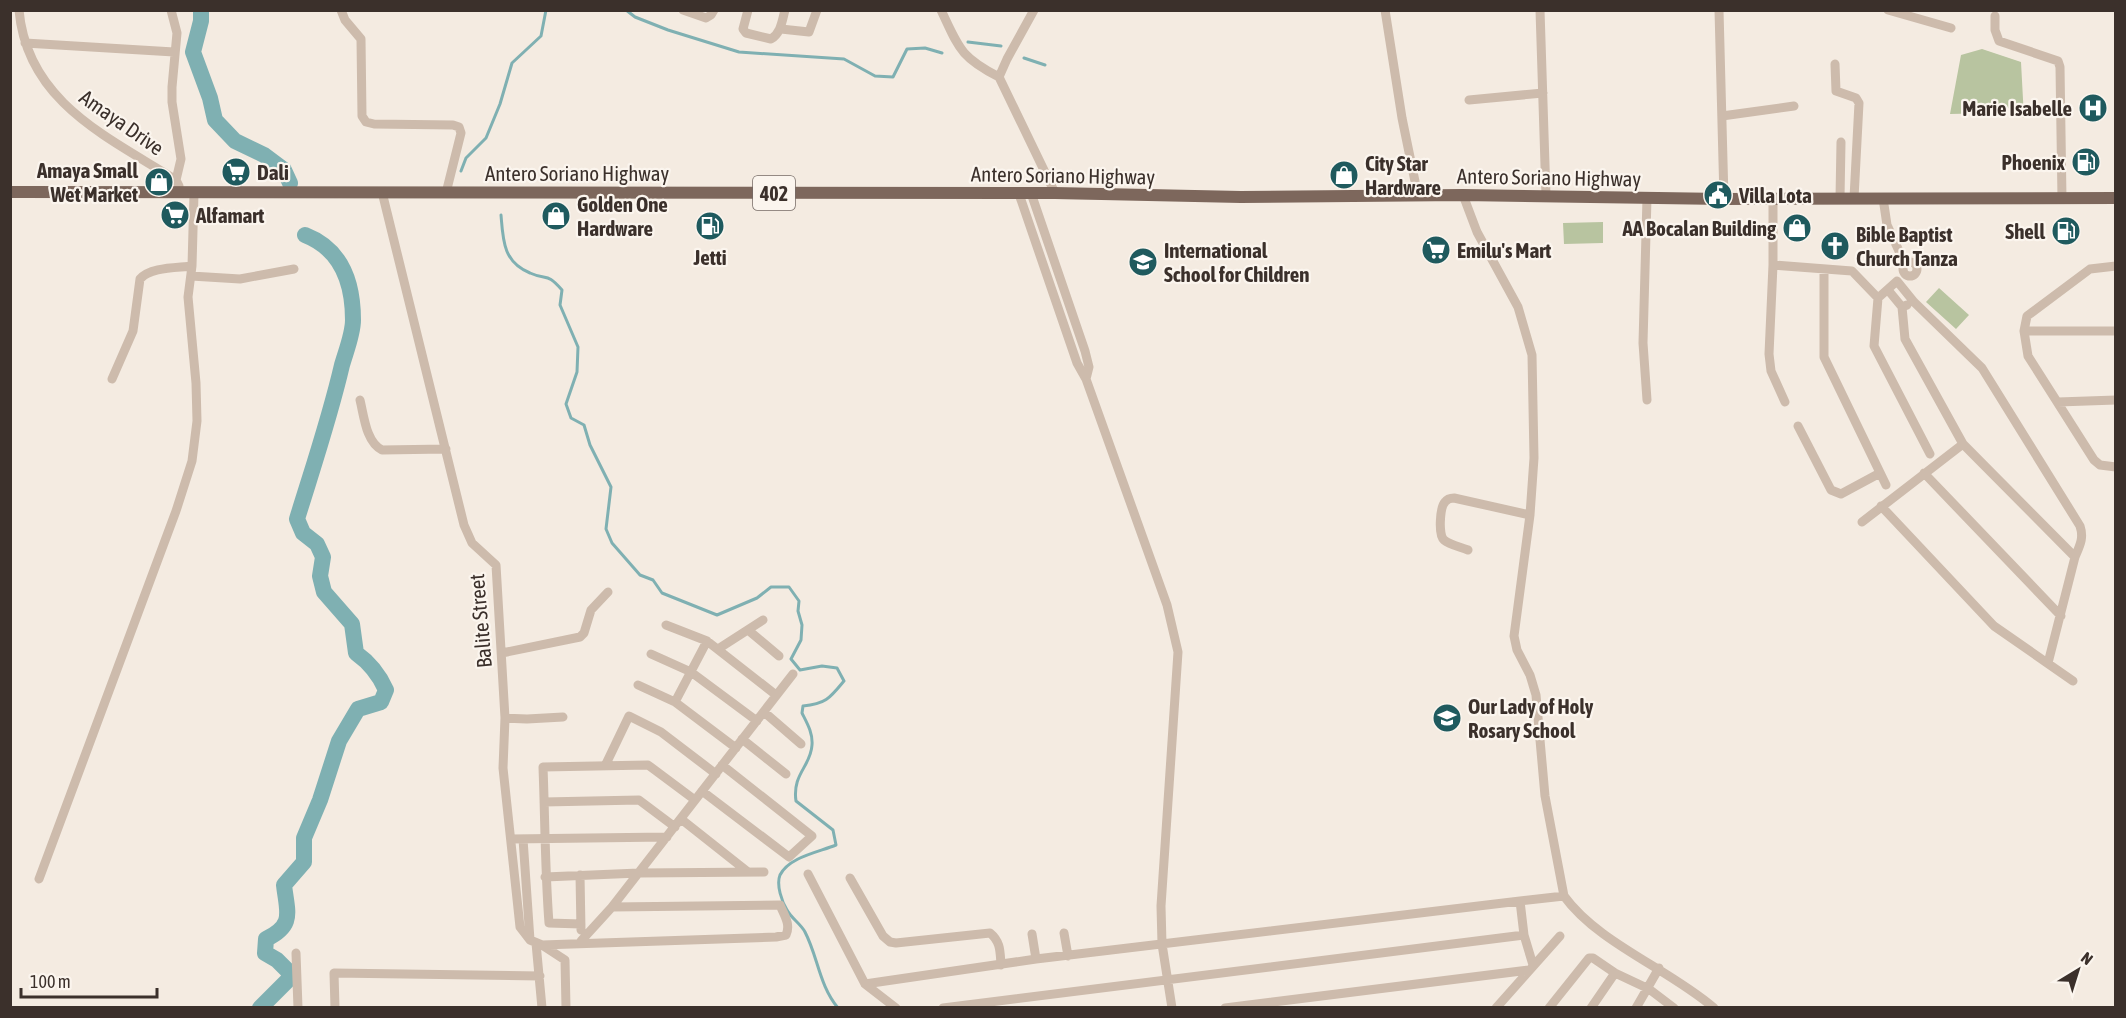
<svg xmlns="http://www.w3.org/2000/svg" width="2126" height="1018" viewBox="0 0 2126 1018" font-family="'Asap Condensed',sans-serif">
	<style>
		.green { fill: #b8c4a0 }
		.lines { fill: none; stroke-linecap: round; stroke-linejoin: round }
		.stream { stroke: #7fb0b2; stroke-width: 3 }
		.river { stroke: #7fb0b2; stroke-width: 16 }
		.minor { stroke: #cdbbac; stroke-width: 9 }
		.major { stroke: #7d675c; stroke-width: 12 }
		.labels { text-anchor: middle; dominant-baseline: central; stroke-width: 4.5; stroke-linejoin: round; paint-order: stroke }
		.shield { fill: #fbf5ee; stroke: #756b66; stroke-width: 1.5 }
		.shield-label { font-size: 20px; font-weight: bold; fill: #3b302b }
		.poi-label { font-size: 21px; font-weight: bold; fill: #3b302b; stroke: #fbf5ee; text-anchor: start }
		.street-label { font-size: 21px; fill: #3b302b; stroke: #fbf5ee }
	</style>
	<rect width="100%" height="100%" fill="#f4ebe1"/>
	<path class="green" d="M 1982,49 L 2021,62 L 2024,118 L 2005,106 L 1994,113 L 1950,114 L 1961,55 Z
		M 1603,222 L 1603,243 L 1564,244 L 1563,223 Z
		M 1939,288 L 1969,315 L 1956,329 L 1926,302 Z"/>
	<g class="lines">
		<path class="stream" d="M 626,10 L 635,17 L 668,30 L 739,52 L 844,59 L 875,76 L 893,77 L 907,49 L 925,48 L 942,53
			M 968,42 L 1001,46
			M 1024,58 L 1045,65
			M 461,171 L 466,158 L 486,138 L 500,104 L 512,63 L 541,36 L 546,10
			M 501,215 C 503,240 503,262 530,273 C 548,281 546,272 562,290 L 560,305 L 578,347 L 577,372 L 566,404 L 571,418 L 584,425 L 590,445 L 611,487 L 606,529 L 612,543 L 640,575 L 653,580 L 662,593 L 717,615 L 757,598 L 771,587 L 789,587 L 799,601 L 798,611 L 802,625 L 801,640 L 791,659 L 800,670 L 822,666 L 837,668 L 844,681 C 830,698 826,704 803,706 L 802,713 C 807,723 813,733 812,745 C 811,766 792,774 796,801 L 833,830 L 836,845 C 819,852 789,857 780,875 C 776,885 782,902 787,910 C 791,918 801,924 805,932 C 818,957 819,985 838,1008"/>
		<path class="river" d="M 201,10 L 201,21 L 193,52 L 210,98 L 215,120 L 235,141 L 264,155 L 284,170 L 290,183
			M 260,1008 L 288,980 L 290,973 L 277,960 L 265,953 L 266,939 C 295,925 287,912 284,885 L 304,862 L 304,838 L 320,800 L 339,741 L 358,709 L 381,702 L 386,690 C 379,674 370,663 356,653 L 352,624 L 324,592 L 320,576 L 323,557 L 317,544 L 303,533 L 297,519 C 313,467 330,417 342,365 C 346,351 353,334 353,320 C 353,282 341,249 305,235"/>
		<path class="minor" d="M 19,10 C 27,102 108,137 176,180 L 179,186 L 179,192
			M 171,10 L 177,33 L 172,87 L 172,102 L 181,159 L 176,180
			M 341,10 L 345,20 L 361,39 L 362,116 L 366,122 L 374,124 L 453,125 L 459,127 L 461,133 L 446,193
			M 683,10 L 706,18 L 711,15 L 714,10
			M 748,10 L 743,29 L 746,33 L 771,39 C 781,33 782,21 785,10
			M 941,10 C 959,48 960,57 999,77
			M 1034,10 L 1007,59 L 999,77 L 1055,193
			M 1385,10 L 1402,118 L 1418,196
			M 1540,10 L 1546,196
			M 1719,10 L 1724,199
			M 1888,10 L 1951,28
			M 1995,16 L 1995,30 L 1999,41 L 2058,61 L 2060,67 L 2062,199
			M 781,29 L 809,32 L 817,10
			M 25,43 L 174,52
			M 1835,64 L 1836,91 L 1856,98 L 1859,103 L 1854,198
			M 1469,100 L 1543,93
			M 1722,116 L 1794,106
			M 382,192 L 464,525 L 472,543 L 496,565 L 505,718 L 503,768 L 520,927 L 530,940 L 542,945 L 565,960 L 566,1008
			M 1031,193 L 1085,351 L 1089,367 L 1086,379
			M 1019,194 L 1077,363 L 1086,379 L 1167,605 L 1178,652 L 1161,906 L 1162,944 L 1172,1008
			M 1463,195 L 1477,232 L 1518,307 L 1532,355 L 1534,458 L 1530,515 L 1514,636 L 1517,650 L 1530,675 L 1536,695 L 1545,796 L 1564,896 C 1598,943 1669,969 1714,1008
			M 1840,198 L 1841,142
			M 1883,198 L 1887,225 L 1905,264
			M 1773,199 L 1773,265 L 1769,354 L 1771,371 L 1785,402
			M1903 269a7 7 0 1 1 14 0a7 7 0 1 1-14 0Z
			M 1773,265 L 1852,271 L 1878,298 L 1897,281 L 1914,302 L 1982,368 L 2080,526 C 2084,538 2080,545 2075,557 L 2048,663
			M 2116,266 L 2090,269 L 2027,316 L 2024,331 L 2028,356 L 2094,460 L 2100,465 L 2116,467
			M 1824,269 L 1824,357 L 1886,485
			M 191,276 L 240,279 L 294,269
			M 1888,290 L 1902,307 L 1907,305
			M 1878,298 L 1874,346 L 1930,454
			M 1902,307 L 1905,339 L 1963,444 L 2075,557
			M 2024,331 L 2116,331
			M 112,379 L 133,331 L 140,279 C 150,267 177,268 192,266
			M 360,400 C 364,416 366,442 382,450 L 446,449
			M 1647,400 L 1643,343 L 1647,198
			M 2058,402 L 2116,400
			M 1798,426 L 1831,490 L 1841,494 L 1880,473
			M 1924,473 L 2061,616
			M 1881,506 L 1994,626 L 2073,681
			M 1862,522 L 1963,444
			M 1468,550 C 1461,547 1450,545 1444,540 C 1438,535 1440,507 1445,502 C 1447,499 1450,498 1454,498 L 1530,515
			M 666,625 L 707,641 L 776,695
			M 748,630 L 779,656
			M 718,649 L 763,620
			M 502,653 L 580,637 L 584,633 L 591,610 L 608,592
			M 651,654 L 691,672 L 757,721
			M 638,685 L 675,702 L 736,748
			M 675,702 L 707,641
			M 764,712 L 801,744
			M 505,718 L 527,719 L 563,717
			M 742,739 L 786,774
			M 605,766 L 629,716 L 661,732 L 716,774
			M 702,791 L 789,857 L 812,836 L 722,765
			M 544,802 L 639,800 L 675,827
			M 681,819 L 748,872
			M 511,839 L 667,837
			M 523,839 L 530,940
			M 808,874 L 865,984 L 896,1008
			M 580,875 L 581,930
			M 545,877 L 639,873 L 764,872
			M 850,878 L 883,936 L 890,942 L 896,943 L 990,933 C 1001,942 1000,952 1001,965
			M 39,879 L 176,511 L 192,461 L 197,421 L 196,383 L 188,297 L 192,266 L 194,194
			M 1520,901 L 1564,896
			M 581,924 L 549,923 C 545,871 545,819 543,767 L 648,765 L 695,800
			M 1064,933 L 1068,956
			M 1032,934 L 1036,959
			M 581,941 L 612,907 L 793,674
			M 536,943 L 542,1008
			M 542,945 L 776,937 L 786,935 C 791,924 784,915 780,905 L 612,907
			M 296,953 L 298,1008
			M 865,984 L 1036,959 L 1520,901 L 1524,935 L 1533,965
			M 335,1008 L 334,973 L 540,976
			M 943,1008 L 1524,935
			M 1225,1008 L 1529,970
			M 1496,1008 L 1560,936
			M 1549,1008 L 1589,958 L 1593,958 L 1615,973 L 1649,989 L 1674,1008
			M 1591,1008 L 1615,973
			M 1636,1008 L 1659,968"/>
		<path class="major" d="M 10,192 L 1055,193 L 1241,197 L 1463,195 L 1724,199 L 2116,198"/>
	</g>
	<defs>
		<g id="hospital-disc" transform="scale(1.5)"><circle r="9.5" fill="#1f5a5e" stroke="#fbf5ee"/><path d="M-5-5h3v3.5h4V-5h3V5h-3V1.5h-4V5h-3Z" fill="#fff"/></g>
		<g id="fuel-disc" transform="scale(1.5)"><circle r="9.5" fill="#1f5a5e" stroke="#fbf5ee"/><path d="M-5.5-6h7V0h2V4h1.3V-2.5L3-4.5l.8-.8L6-3V5H2.5V1h-1V6h-7ZM-4.2-4.7v3.2H.2V-4.7Z" fill="#fff"/></g>
		<g id="supermarket-disc" transform="scale(1.5)"><circle r="9.5" fill="#1f5a5e" stroke="#fbf5ee"/><path d="M-6-5.5h2.5l.6 2H6L4.5 2H-2.5L-4.4-4H-6ZM-1.5 3.2a1.3 1.3 0 1 0 .1 0ZM3 3.2a1.3 1.3 0 1 0 .1 0Z" fill="#fff"/></g>
		<g id="shop-disc" transform="scale(1.5)"><circle r="9.5" fill="#1f5a5e" stroke="#fbf5ee"/><path d="M-5-2.5h2.3a2.7 3.5 0 0 1 5.4 0H5L5.5 6h-11ZM-1.5-2.5h3a1.5 2.3 0 0 0-3 0Z" fill="#fff"/></g>
		<g id="civic-disc" transform="scale(1.5)"><circle r="9.5" fill="#1f5a5e" stroke="#fbf5ee"/><path d="M-.6-6.5H3V-4.5H.6V-3L4-1V1h2V6H-6V1h2V-1L-.6-3ZM-1.2 2.5V6h2.4V2.5Z" fill="#fff"/></g>
		<g id="church-disc" transform="scale(1.5)"><circle r="9.5" fill="#1f5a5e" stroke="#fbf5ee"/><path d="M-1.2-6h2.4v3.5h3.3v2.4h-3.3V6h-2.4V-.1h-3.3v-2.4h3.3Z" fill="#fff"/></g>
		<g id="school-disc" transform="scale(1.5)"><circle r="9.5" fill="#1f5a5e" stroke="#fbf5ee"/><path d="M0-5L7-2L0 1L-7-2ZM-4 1L0 2.5L4 1V4Q0 6-4 4Z" fill="#fff"/></g>
	</defs>
	<g fill-rule="evenodd">
		<use href="#hospital-disc" x="2093" y="108"/>
		<use href="#fuel-disc" x="2086" y="162"/>
		<use href="#supermarket-disc" x="236" y="172"/>
		<use href="#shop-disc" x="1344" y="175"/>
		<use href="#shop-disc" x="159" y="182"/>
		<use href="#civic-disc" x="1718" y="195"/>
		<use href="#supermarket-disc" x="175" y="215"/>
		<use href="#shop-disc" x="556" y="216"/>
		<use href="#fuel-disc" x="710" y="226"/>
		<use href="#shop-disc" x="1797" y="228"/>
		<use href="#fuel-disc" x="2066" y="231"/>
		<use href="#church-disc" x="1835" y="246"/>
		<use href="#supermarket-disc" x="1436" y="250"/>
		<use href="#school-disc" x="1143" y="262"/>
		<use href="#school-disc" x="1447" y="718"/>
	</g>
	<g class="labels">
		<rect class="shield" x="753" y="176" width="42" height="34" rx="4.5"/>
		<g class="shield-label">
			<text x="774" y="193">402</text>
		</g>
		<g class="poi-label">
			<text x="2072" y="108" text-anchor="end">Marie Isabelle</text>
			<text x="2065" y="162" text-anchor="end">Phoenix</text>
			<text x="1365" y="163">City Star<tspan x="1365" dy="24">Hardware</tspan></text>
			<text x="138" y="170" text-anchor="end">Amaya Small<tspan x="138" dy="24">Wet Market</tspan></text>
			<text x="257" y="172">Dali</text>
			<text x="1739" y="195">Villa Lota</text>
			<text x="577" y="204">Golden One<tspan x="577" dy="24">Hardware</tspan></text>
			<text x="196" y="215">Alfamart</text>
			<text x="1776" y="228" text-anchor="end">AA Bocalan Building</text>
			<text x="2045" y="231" text-anchor="end">Shell</text>
			<text x="1856" y="234">Bible Baptist<tspan x="1856" dy="24">Church Tanza</tspan></text>
			<text x="1164" y="250">International<tspan x="1164" dy="24">School for Children</tspan></text>
			<text x="1457" y="250">Emilu's Mart</text>
			<text x="710" y="257" text-anchor="middle">Jetti</text>
			<text x="1468" y="706">Our Lady of Holy<tspan x="1468" dy="24">Rosary School</tspan></text>
		</g>
		<g class="street-label">
			<text transform="translate(122 122) rotate(35)">Amaya Drive</text>
			<text x="577" y="173">Antero Soriano Highway</text>
			<text transform="translate(1063 175) rotate(1)">Antero Soriano Highway</text>
			<text transform="translate(1549 177) rotate(1)">Antero Soriano Highway</text>
			<text transform="translate(480 621) rotate(-95)">Balite Street</text>
		</g>
	</g>
	<rect width="2126" height="1018" fill="none" stroke="#3b302b" stroke-width="24"/>
	<g transform="translate(2078 970) rotate(38)" stroke="#fbf5ee" stroke-width="4.5" paint-order="stroke">
	<path d="M0-4.5L10 22L0 15L-10 22Z" fill="#3b302b"/>
	<text y="-9" font-size="16" font-weight="bold" text-anchor="middle" fill="#3b302b">N</text>
	</g>
	<path d="M21 988v9h136v-9" fill="none" stroke="#3b302b" stroke-width="3"/>
	<text x="30" y="988" font-size="18" fill="#3b302b" stroke="#fbf5ee" stroke-width="4.5" paint-order="stroke">100 m</text>
</svg>
